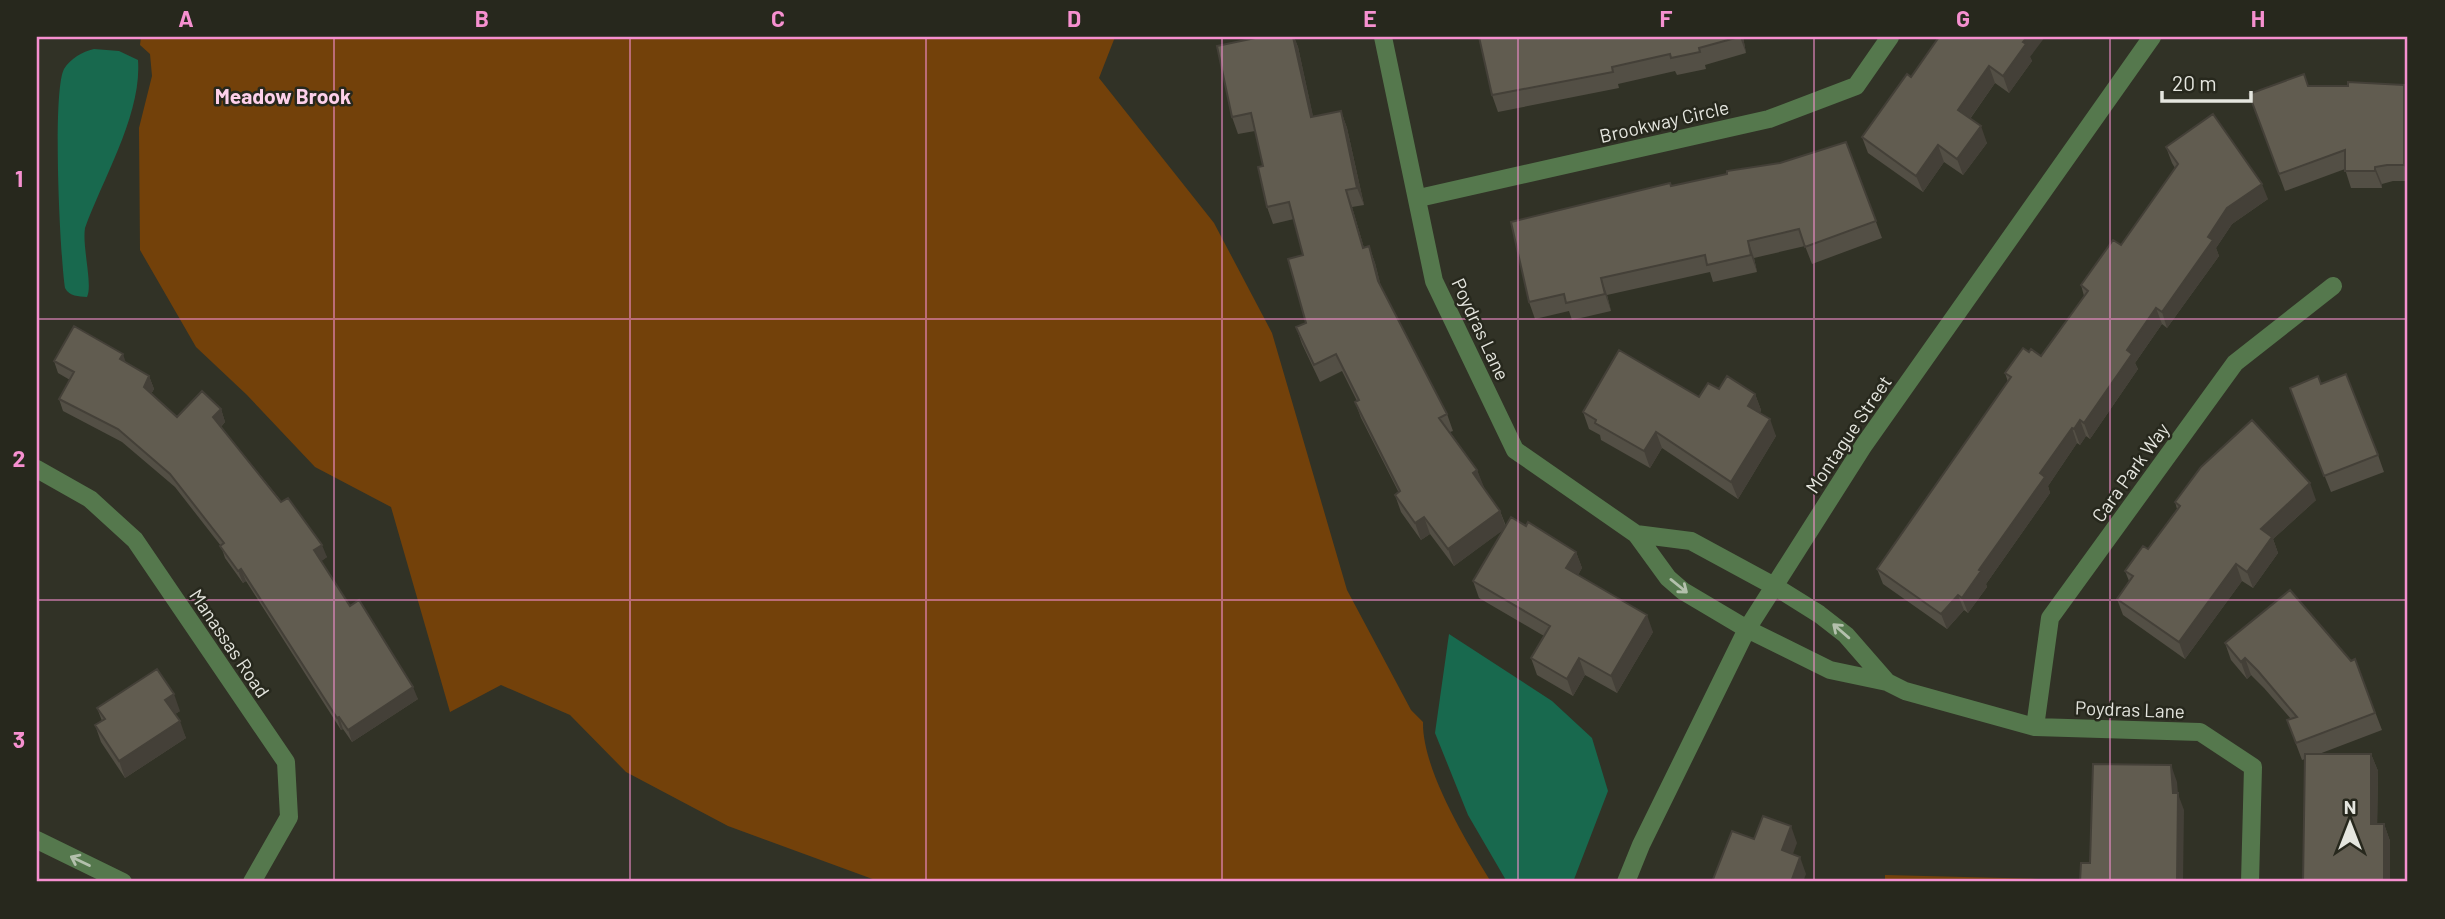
<svg xmlns="http://www.w3.org/2000/svg" width="2445" height="919" viewBox="0 0 2445 919" font-family="Barlow,sans-serif">
	<style>
		.green { fill: #73410a }
		.water { fill: #18694e }
		.lines { fill: none; stroke-linecap: round; stroke-linejoin: round }
		.minor { stroke: #55784d; stroke-width: 18 }
		.tertiary { stroke: #55784d; stroke-width: 18 }
		.wall { fill: #534f45 }
		.shaded-wall { fill: #444038 }
		.building { fill: #615c50; stroke: #444038; stroke-width: 2 }
		.oneway { stroke: #b3c0ac }
		.grid { fill: none; stroke: #f690d0; stroke-width: 2; stroke-opacity: 0.55 }
		.labels { text-anchor: middle; dominant-baseline: central; stroke-width: 5; stroke-linejoin: round; paint-order: stroke }
		.street-label { font-size: 19px; fill: #e5e6df; stroke: #27281d }
		.neighbourhood-label { font-size: 21px; font-weight: bold; fill: #fdd0ea; stroke: #27281d }
		.neatline { fill: none; stroke: #f690d0; stroke-width: 2.5 }
		.grid-label { font-size: 23px; text-anchor: middle; font-weight: bold; fill: #f690d0 }
	</style>
	<rect width="100%" height="100%" fill="#313226"/>
	<path class="green" d="M 141,37 L 1115,37 L 1099,78 L 1214,223 L 1272,333 L 1347,590 L 1411,710 L 1423,722 C 1422,769 1466,841 1491,882 L 878,881 L 728,826 L 626,772 L 570,715 L 501,685 L 450,712 L 391,507 L 315,467 L 247,395 L 196,347 L 140,250 L 139,128 L 152,76 L 150,54 L 140,45 Z
		M 1885,875 L 2039,879 L 2039,882 L 1885,882 Z"/>
	<path class="water" d="M 94,49 L 119,51 L 138,60 C 142,114 103,178 85,228 C 82,247 93,285 87,297 C 78,296 70,297 65,288 C 60,256 52,92 64,69 C 71,58 82,52 94,49 Z
		M 1449,634 L 1552,701 L 1592,738 L 1608,791 L 1573,882 L 1507,882 L 1468,815 L 1435,733 Z"/>
	<g class="lines">
		<path class="minor" d="M 1383,37 L 1434,281 L 1515,450 L 1636,534 L 1668,578 L 1683,591 L 1747,629 L 1830,670 L 1887,682 L 1905,691 L 2035,727 L 2200,732 L 2253,767 L 2250,882
			M 1419,198 L 1769,119 L 1856,86 L 1890,37
			M 37,469 L 90,499 L 135,540 L 286,762 L 289,817 L 252,882
			M 1636,534 L 1691,541 L 1774,586 L 1819,614 L 1846,635 L 1887,682
			M 2035,727 L 2050,618 L 2235,363 L 2333,286
			M 1626,882 L 1641,845 L 1747,629 L 1864,445 L 2152,37"/>
		<path class="tertiary" d="M 37,840 L 123,882"/>
	</g>
	<path class="wall" d="M 1260,37 L 1294,37 L 1298,47 L 1313,117 L 1341,111 L 1347,128 L 1364,205 L 1352,207 L 1364,248 L 1369,246 L 1375,263 L 1381,287 L 1447,414 L 1453,431 L 1450,432 L 1477,470 L 1483,487 L 1500,511 L 1506,526 L 1526,526 L 1576,552 L 1582,568 L 1578,575 L 1653,632 L 1617,693 L 1585,675 L 1573,696 L 1537,675 L 1531,658 L 1544,636 L 1479,598 L 1473,581 L 1504,529 L 1454,566 L 1430,534 L 1421,540 L 1401,512 L 1395,495 L 1399,493 L 1361,418 L 1355,402 L 1357,401 L 1342,371 L 1320,382 L 1302,344 L 1296,327 L 1306,323 L 1303,255 L 1294,219 L 1273,224 L 1267,207 L 1263,166 L 1255,131 L 1238,134 L 1232,117 Z
		M 1479,37 L 1743,37 L 1746,53 L 1705,65 L 1706,69 L 1677,75 L 1675,71 L 1618,84 L 1619,88 L 1498,112 L 1492,95 Z
		M 2030,57 L 2032,61 L 2009,93 L 1995,83 L 1970,119 L 1987,143 L 1963,175 L 1944,162 L 1923,192 L 1868,153 L 1862,137 L 1911,77 Z
		M 2308,86 L 2408,96 L 2408,181 L 2393,181 L 2382,184 L 2382,188 L 2351,188 L 2345,169 L 2285,191 L 2249,94 Z
		M 1846,142 L 1882,238 L 1812,264 L 1805,246 L 1754,258 L 1757,272 L 1713,282 L 1710,272 L 1607,295 L 1611,311 L 1572,320 L 1569,311 L 1535,319 L 1529,302 L 1672,186 L 1780,163 Z
		M 2166,147 L 2268,199 L 2232,224 L 2216,248 L 2219,256 L 2167,328 L 2162,324 L 2135,363 L 2138,369 L 2090,439 L 2086,436 L 2080,445 L 2077,443 L 2048,486 L 2050,493 L 1986,584 L 1987,587 L 1968,613 L 1964,610 L 1947,629 L 1883,584 L 1877,569 L 2008,382 L 2005,373 L 2029,352 L 2041,356 L 2084,296 L 2081,285 L 2121,245 L 2175,168 L 2172,163 Z
		M 54,361 L 126,363 L 149,376 L 154,389 L 151,394 L 177,417 L 221,409 L 225,422 L 221,427 L 327,557 L 321,561 L 350,606 L 418,699 L 352,742 L 343,729 L 341,730 L 246,581 L 243,583 L 225,558 L 221,546 L 175,487 L 122,442 L 63,411 L 59,399 L 70,380 L 58,373 Z
		M 2321,384 L 2378,455 L 2384,472 L 2331,492 L 2296,404 Z
		M 1719,389 L 1755,394 L 1761,410 L 1760,413 L 1776,436 L 1738,499 L 1662,448 L 1650,468 L 1601,440 L 1600,435 L 1589,429 L 1583,412 L 1699,397 Z
		M 2316,500 L 2273,539 L 2278,553 L 2253,588 L 2242,581 L 2185,659 L 2123,615 L 2117,599 L 2129,581 L 2125,571 L 2148,549 L 2177,509 L 2175,502 Z
		M 2225,643 L 2351,661 L 2355,659 L 2382,730 L 2319,754 L 2371,754 L 2378,771 L 2377,824 L 2384,824 L 2390,841 L 2390,882 L 2305,759 L 2302,760 L 2287,720 L 2291,719 L 2264,688 L 2251,675 L 2247,679 L 2231,660 Z
		M 97,708 L 180,711 L 175,714 L 186,738 L 125,778 L 101,742 L 95,725 L 102,721 Z"/>
	<path class="shaded-wall" d="M 1293,37 L 1294,37 L 1298,47 L 1317,134 L 1311,117 Z
		M 1740,37 L 1743,37 L 1746,53 Z
		M 2027,37 L 2045,37 L 2030,57 L 2032,61 L 2009,93 L 2003,76 Z
		M 1989,66 L 1995,83 L 1964,127 L 1958,110 Z
		M 2404,85 L 2408,96 L 2408,176 L 2404,165 Z
		M 1341,111 L 1347,128 L 1364,205 L 1357,188 Z
		M 1981,126 L 1987,143 L 1963,175 L 1957,159 Z
		M 1938,145 L 1944,162 L 1923,192 L 1916,176 Z
		M 2375,167 L 2382,184 L 2382,188 L 2375,171 Z
		M 2262,184 L 2268,199 L 2232,224 L 2216,248 L 2219,256 L 2167,328 L 2162,312 L 2208,237 L 2227,208 Z
		M 1346,190 L 1352,207 L 1369,265 L 1363,248 Z
		M 1748,241 L 1754,258 L 1757,272 L 1751,255 Z
		M 1369,246 L 1375,263 L 1384,298 L 1378,281 Z
		M 1601,278 L 1607,295 L 1611,311 L 1605,294 Z
		M 2156,308 L 2162,324 L 2135,363 L 2138,369 L 2090,439 L 2084,423 L 2127,350 Z
		M 123,354 L 127,366 L 120,359 Z
		M 149,376 L 154,389 L 148,399 L 144,387 Z
		M 1755,394 L 1761,410 L 1754,422 L 1748,406 Z
		M 221,409 L 225,422 L 218,430 L 213,417 Z
		M 1770,419 L 1776,436 L 1738,499 L 1731,482 Z
		M 2080,420 L 2086,436 L 2080,445 L 2074,429 Z
		M 2072,428 L 2077,443 L 2048,486 L 2050,493 L 1986,584 L 1987,587 L 1968,613 L 1962,598 L 2040,473 Z
		M 1656,432 L 1662,448 L 1650,468 L 1644,451 Z
		M 1477,470 L 1484,487 L 1479,490 L 1473,473 Z
		M 2310,483 L 2316,500 L 2273,539 L 2278,553 L 2253,588 L 2247,572 L 2261,529 Z
		M 1500,511 L 1506,528 L 1454,566 L 1448,549 Z
		M 1424,517 L 1430,534 L 1421,540 L 1415,523 Z
		M 322,545 L 327,557 L 319,563 L 314,550 Z
		M 1576,552 L 1582,568 L 1572,585 L 1566,568 Z
		M 2236,564 L 2242,581 L 2185,659 L 2179,642 Z
		M 241,569 L 246,581 L 243,583 L 238,571 Z
		M 1958,595 L 1964,610 L 1947,629 L 1941,614 Z
		M 1647,615 L 1653,632 L 1617,693 L 1611,676 Z
		M 1579,658 L 1585,675 L 1573,696 L 1567,679 Z
		M 2245,658 L 2251,675 L 2247,679 L 2241,662 Z
		M 413,687 L 418,699 L 352,742 L 348,730 Z
		M 174,694 L 180,711 L 171,717 L 165,700 Z
		M 339,717 L 343,729 L 341,730 L 337,718 Z
		M 180,721 L 186,738 L 125,778 L 119,761 Z
		M 2371,754 L 2378,771 L 2377,841 L 2371,824 Z
		M 2171,765 L 2177,782 L 2178,794 L 2184,810 L 2183,882 L 2177,882 Z
		M 2384,824 L 2390,841 L 2390,882 L 2384,882 Z
		M 1791,826 L 1797,843 L 1788,867 L 1782,850 Z
		M 1800,857 L 1806,874 L 1803,882 L 1791,882 Z"/>
	<path class="building" d="M 1260,37 L 1293,37 L 1311,117 L 1341,111 L 1357,188 L 1346,190 L 1363,248 L 1369,246 L 1378,281 L 1447,414 L 1439,418 L 1477,470 L 1473,473 L 1500,511 L 1448,549 L 1424,517 L 1415,523 L 1395,495 L 1400,491 L 1355,402 L 1359,400 L 1336,354 L 1314,365 L 1296,327 L 1306,323 L 1288,259 L 1303,255 L 1289,202 L 1267,207 L 1258,167 L 1263,166 L 1251,113 L 1232,117 L 1217,46 Z
		M 1479,37 L 1739,37 L 1699,48 L 1700,52 L 1671,58 L 1670,54 L 1612,67 L 1613,72 L 1492,95 Z
		M 1939,37 L 2027,37 L 2023,42 L 2026,44 L 2003,76 L 1989,66 L 1958,110 L 1981,126 L 1957,159 L 1938,145 L 1916,176 L 1862,137 L 1907,74 L 1911,77 Z
		M 2304,74 L 2308,86 L 2348,86 L 2348,82 L 2404,85 L 2404,165 L 2387,165 L 2375,167 L 2375,171 L 2345,171 L 2345,150 L 2279,174 L 2249,94 Z
		M 2213,114 L 2262,184 L 2227,208 L 2208,237 L 2213,240 L 2162,312 L 2156,308 L 2127,350 L 2132,354 L 2084,423 L 2080,420 L 2074,429 L 2072,428 L 2040,473 L 2045,477 L 1979,570 L 1981,571 L 1962,598 L 1958,595 L 1941,614 L 1877,569 L 2011,377 L 2005,373 L 2023,348 L 2029,352 L 2031,349 L 2041,356 L 2088,291 L 2081,285 L 2113,240 L 2121,245 L 2178,164 L 2166,147 Z
		M 1846,142 L 1876,221 L 1805,247 L 1799,229 L 1748,241 L 1751,255 L 1707,265 L 1705,255 L 1601,278 L 1605,294 L 1566,303 L 1564,294 L 1529,302 L 1511,222 L 1670,183 L 1671,186 L 1727,174 L 1727,171 L 1780,163 Z
		M 74,326 L 123,354 L 120,359 L 149,376 L 144,387 L 177,417 L 202,391 L 221,409 L 213,417 L 281,502 L 288,498 L 322,545 L 314,550 L 350,606 L 359,600 L 413,687 L 348,730 L 339,717 L 337,718 L 241,569 L 238,571 L 220,546 L 224,543 L 170,474 L 118,429 L 59,399 L 74,372 L 54,361 Z
		M 1619,350 L 1699,397 L 1708,383 L 1719,389 L 1727,376 L 1755,394 L 1748,406 L 1770,419 L 1731,482 L 1656,432 L 1644,451 L 1595,423 L 1596,420 L 1583,412 Z
		M 2346,374 L 2378,455 L 2324,476 L 2290,388 L 2318,376 L 2321,384 Z
		M 2252,420 L 2310,483 L 2261,529 L 2272,537 L 2247,572 L 2236,564 L 2179,642 L 2117,599 L 2133,576 L 2125,571 L 2143,546 L 2148,549 L 2180,506 L 2175,502 L 2201,467 Z
		M 1511,517 L 1526,526 L 1528,522 L 1576,552 L 1566,568 L 1647,615 L 1611,676 L 1579,658 L 1567,679 L 1531,658 L 1550,626 L 1473,581 Z
		M 2290,590 L 2351,661 L 2355,659 L 2375,713 L 2296,743 L 2287,720 L 2297,717 L 2258,671 L 2245,658 L 2241,662 L 2225,643 Z
		M 157,669 L 174,694 L 165,700 L 180,721 L 119,761 L 95,725 L 105,719 L 97,708 Z
		M 2305,754 L 2371,754 L 2371,824 L 2384,824 L 2384,882 L 2303,882 Z
		M 2093,764 L 2171,765 L 2173,793 L 2178,793 L 2177,882 L 2080,882 L 2081,863 L 2090,863 Z
		M 1763,816 L 1791,826 L 1782,850 L 1800,857 L 1791,882 L 1712,882 L 1732,831 L 1754,839 Z"/>
	<defs><path id="oneway-shaft" d="M-6 0H5M1.5-3L5.5 0L1.5 3" fill="none" stroke-width="1.6" stroke-linecap="round" stroke-linejoin="round" transform="scale(1.75)"/></defs>
	<g class="oneway">
		<use href="#oneway-shaft" transform="translate(1679 586) rotate(39)"/>
		<use href="#oneway-shaft" transform="translate(1841 631) rotate(-139)"/>
		<use href="#oneway-shaft" transform="translate(80 861) rotate(-154)"/>
	</g>
	<path class="grid" d="M 334,37 L 334,882M 630,37 L 630,882M 926,37 L 926,882M 1222,37 L 1222,882M 1518,37 L 1518,882M 1814,37 L 1814,882M 2110,37 L 2110,882M 37,319 L 2408,319M 37,600 L 2408,600"/>
	<g class="labels">
		<g class="street-label">
			<text transform="translate(1664 121) rotate(-13)">Brookway Circle</text>
			<text transform="translate(1481 329) rotate(65)">Poydras Lane</text>
			<text transform="translate(1848 434) rotate(-56)">Montague Street</text>
			<text transform="translate(2130 472) rotate(-54)">Cara Park Way</text>
			<text transform="translate(230 643) rotate(56)">Manassas Road</text>
			<text transform="translate(2130 709) rotate(2)">Poydras Lane</text>
		</g>
		<g class="neighbourhood-label">
			<text x="283" y="95">Meadow Brook</text>
		</g>
	</g>
	<rect width="2445" height="919" fill="none" stroke="#27281d" stroke-width="77"/>
	<g transform="translate(2350 824)" stroke="#27281d" stroke-width="5" paint-order="stroke">
	<path d="M0-5L12 26L0 18L-12 26Z" fill="#e5e6df"/>
	<text y="-10" font-size="19" font-weight="bold" text-anchor="middle" fill="#e5e6df">N</text>
	</g>
	<path d="M2162 91v10h89v-10" fill="none" stroke="#e5e6df" stroke-width="3.5"/>
	<text x="2172" y="91" font-size="21" fill="#e5e6df" stroke="#27281d" stroke-width="5" paint-order="stroke">20 m</text>
	<rect x="38" y="38" width="2368" height="842" class="neatline"/>
	<g class="grid-label">
		<text x="186" y="27">A</text>
		<text x="482" y="27">B</text>
		<text x="778" y="27">C</text>
		<text x="1074" y="27">D</text>
		<text x="1370" y="27">E</text>
		<text x="1666" y="27">F</text>
		<text x="1963" y="27">G</text>
		<text x="2258" y="27">H</text>
		<text x="19" y="187">1</text>
		<text x="19" y="467">2</text>
		<text x="19" y="748">3</text>
	</g>
</svg>
